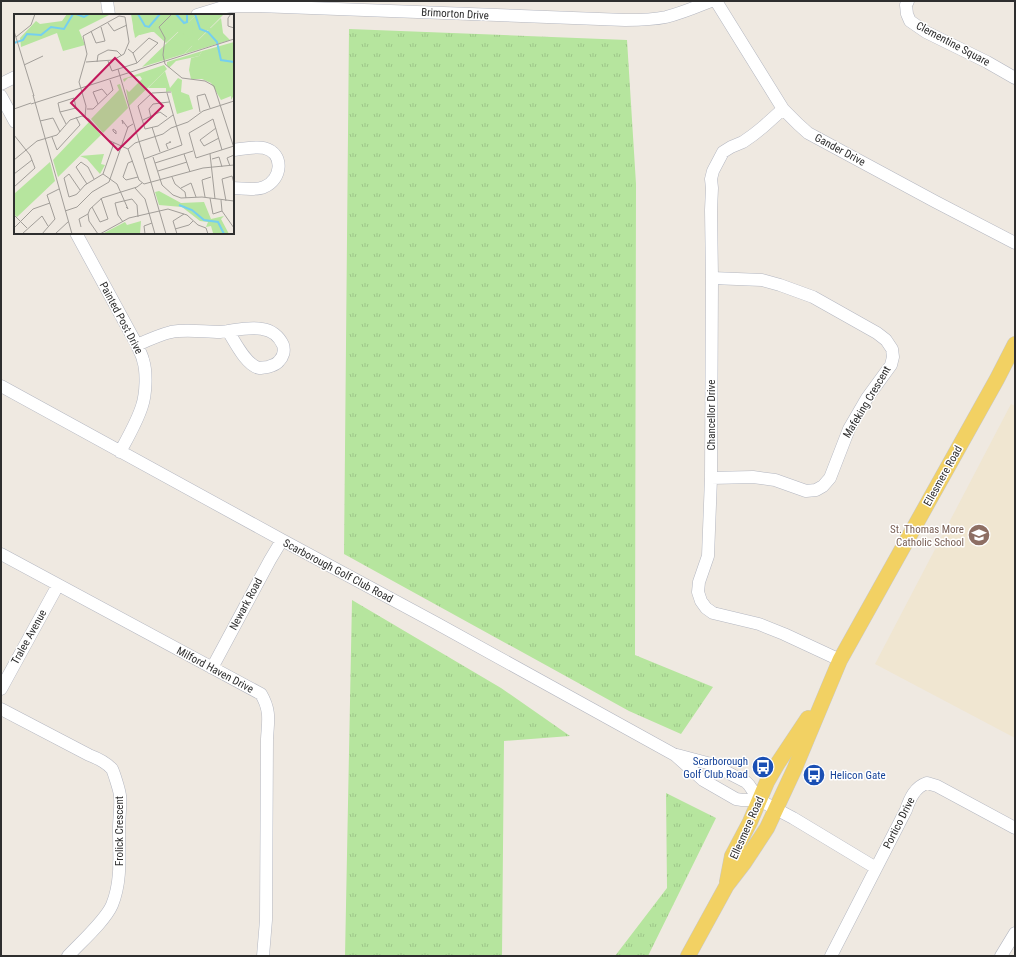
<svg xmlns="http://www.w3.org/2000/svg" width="1016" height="957" viewBox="0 0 1016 957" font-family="'Roboto Condensed',sans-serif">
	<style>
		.education { fill: #f0e6d1 }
		.grass { fill: url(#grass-tufts) }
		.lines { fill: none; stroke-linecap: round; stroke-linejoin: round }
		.minor-casing { stroke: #b4b7c1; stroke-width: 13 }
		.major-casing { stroke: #c9c9c9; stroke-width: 16 }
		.minor { stroke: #fff; stroke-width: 12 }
		.major { stroke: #f2d163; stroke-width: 15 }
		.labels { text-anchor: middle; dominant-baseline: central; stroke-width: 3; stroke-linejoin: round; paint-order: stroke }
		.street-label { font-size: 11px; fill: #2e2e2e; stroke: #fff }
		.education-label { font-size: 11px; fill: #785e54; stroke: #fff; text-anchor: end }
		.transit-label { font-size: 11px; fill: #164399; stroke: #fff; text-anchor: end }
		.inset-river { fill: none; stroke: #75cff0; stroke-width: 2 }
		.inset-road { fill: none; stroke: #a29e99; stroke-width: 1 }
		.view { fill: #c2185b; fill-opacity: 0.15; stroke: #c2185b; stroke-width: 2 }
		.inset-edge { fill: none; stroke: #2e2e2e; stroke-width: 2 }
	</style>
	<defs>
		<pattern id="grass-tufts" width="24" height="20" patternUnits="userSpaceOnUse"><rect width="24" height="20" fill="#b6e59e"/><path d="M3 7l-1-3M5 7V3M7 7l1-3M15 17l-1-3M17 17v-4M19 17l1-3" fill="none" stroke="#9dc588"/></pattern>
	</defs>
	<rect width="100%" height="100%" fill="#efe9e1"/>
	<path class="education" d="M 1011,404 L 1015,406 L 1015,738 L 875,664 Z"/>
	<path class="grass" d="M 349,29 L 627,40 L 636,184 L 635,655 L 713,687 L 681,734 L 629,711 L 344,554 Z
		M 352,600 L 501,688 L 570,736 L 504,741 L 502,956 L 345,956 Z
		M 666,793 L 716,818 L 648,956 L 615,956 L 667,888 Z"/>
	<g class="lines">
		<g class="minor-casing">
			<path id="minor" d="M 107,1 L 109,15
				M 716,1 L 783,109 L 798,124 L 808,133 L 936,202 L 1015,243
				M 908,1 L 906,5 L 907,14 L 910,21 L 926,32 L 987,62 L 1015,78
				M 197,15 L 220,8 L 231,6 L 258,6 L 625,20 C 638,20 652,20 666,17 C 682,13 696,7 711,1
				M 1,84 L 15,77
				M 1,96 L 15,122
				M 783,109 L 763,127 L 753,135 L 743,142 L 731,147 L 723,152 L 713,171 L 711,179 L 712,188 L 711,210 L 712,278 L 711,478 L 708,556 L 699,582 L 698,592 L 701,601 L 706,608 L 713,613 L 759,624 L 784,634 L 840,660
				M 233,150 C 242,149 255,146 264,148 C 285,153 282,180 264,187 C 255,191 242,188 233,188
				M 76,233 L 137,345 C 139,350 142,355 143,360 C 147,372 146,394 142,406 C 137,422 128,437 120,452
				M 137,345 C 148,340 159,335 171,332 C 187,329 204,332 220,332 C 233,331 248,326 262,329 C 271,330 279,336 283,345 C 285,351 283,357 279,361 C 276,365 273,365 268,367 C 265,367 262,368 259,368 C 246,365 235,342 228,331
				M 1,386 L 282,540 L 436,623 L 675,755 L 703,780 L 736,799 L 742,800 L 759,800 L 793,818 L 876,868
				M 711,478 L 753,477 L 775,480 L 806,491 L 816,490 L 823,486 L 830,478 L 849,429 L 867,398 L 891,365 L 893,357 L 892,349 L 886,340 L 877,333 L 813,297 L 780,285 L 762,280 L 712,278
				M 1,554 L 261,694 C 271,711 268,721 267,739 L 266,920 L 263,956
				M 212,668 L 270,560 L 282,540
				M 1,689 L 58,585
				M 1,709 L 89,755 C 97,758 106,762 112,769 C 114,773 120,792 120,796 C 121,807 119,818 119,829 C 119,854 122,881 112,905 C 105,921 81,942 68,956
				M 677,755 L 711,764 L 746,782 L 749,785 L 759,800
				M 831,956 L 906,810 C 910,798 915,787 927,783 L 937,786 L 1015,828
				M 1001,956 L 1015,933"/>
		</g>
		<g class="major-casing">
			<path id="major" d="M 727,882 L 732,856 L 750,822 L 767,782 L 778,763 L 808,718
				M 688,956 L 727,885 L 744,863 L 767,828 L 794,770 L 840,660 L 997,379 L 1015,344"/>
		</g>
		<use href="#minor" class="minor"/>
		<use href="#major" class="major"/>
	</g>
	<defs>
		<g id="school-disc" transform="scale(1.15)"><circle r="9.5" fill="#8d6e63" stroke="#fff"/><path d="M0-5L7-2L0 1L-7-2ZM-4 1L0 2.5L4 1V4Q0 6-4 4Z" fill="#fff"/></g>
		<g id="bus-disc" transform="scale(1.15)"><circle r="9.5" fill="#1a4fb4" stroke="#fff"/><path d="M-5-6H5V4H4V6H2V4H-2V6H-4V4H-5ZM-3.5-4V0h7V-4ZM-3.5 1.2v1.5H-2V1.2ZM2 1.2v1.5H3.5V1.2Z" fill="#fff"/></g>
	</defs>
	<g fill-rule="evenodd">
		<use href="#school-disc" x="979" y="535"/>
		<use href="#bus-disc" x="763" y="767"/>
		<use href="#bus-disc" x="814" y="775"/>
	</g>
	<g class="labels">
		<g class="street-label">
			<text transform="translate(455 14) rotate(3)">Brimorton Drive</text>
			<text transform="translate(953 44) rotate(28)">Clementine Square</text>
			<text transform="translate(840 150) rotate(28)">Gander Drive</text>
			<text transform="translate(121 318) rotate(62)">Painted Post Drive</text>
			<text transform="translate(867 402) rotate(-59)">Mafeking Crescent</text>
			<text transform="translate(711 415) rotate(-90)">Chancellor Drive</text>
			<text transform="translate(943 476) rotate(-61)">Ellesmere Road</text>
			<text transform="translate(338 571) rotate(28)">Scarborough Golf Club Road</text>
			<text transform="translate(246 604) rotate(-62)">Newark Road</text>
			<text transform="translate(29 637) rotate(-61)">Tralee Avenue</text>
			<text transform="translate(215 670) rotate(28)">Milford Haven Drive</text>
			<text transform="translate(899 823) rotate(-63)">Portico Drive</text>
			<text transform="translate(747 828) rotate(-66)">Ellesmere Road</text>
			<text transform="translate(119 831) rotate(-90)">Frolick Crescent</text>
		</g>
		<g class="education-label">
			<text x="964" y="529">St. Thomas More<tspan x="964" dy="13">Catholic School</tspan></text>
		</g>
		<g class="transit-label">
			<text x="748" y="761">Scarborough<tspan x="748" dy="13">Golf Club Road</tspan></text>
			<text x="830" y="775" text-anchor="start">Helicon Gate</text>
		</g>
	</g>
	<g transform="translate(14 14)">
		<rect width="220" height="220" fill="#efe9e1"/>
		<path d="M 183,0 L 210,0 L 170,40 L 128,53 ZM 188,37 L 185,42 L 162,47 L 155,54 L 153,51 L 153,48 ZM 150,51 L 153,55 L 115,92 L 112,75 L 115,78 L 128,65 L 126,62 L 114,64 L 110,68 L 109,65 ZM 106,70 L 114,94 L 89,119 L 77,105 L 105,76 L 103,71 ZM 75,108 L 87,121 L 44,163 L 39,146 ZM 36,148 L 41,167 L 3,203 L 0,200 L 0,180 Z" fill="#b6e59e"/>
		<path d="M 171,0 L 184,0 L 190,4 L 196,14 L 199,15 L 197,19 L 188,9 L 184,8 L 181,1 ZM 174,7 L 179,10 L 178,18 L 186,29 L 179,33 L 173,22 L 166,18 L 141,17 L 126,21 L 120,19 L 119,12 L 119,9 Z" fill="#b6e59e"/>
		<path d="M 53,0 L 97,0 L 65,16 L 71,31 L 49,37 L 43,19 L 7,33 L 6,24 L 22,7 L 26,10 L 48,7 ZM 117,0 L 183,0 L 152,29 L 140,18 L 129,18 L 121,24 ZM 207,4 L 209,19 L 216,26 L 170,40 ZM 220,28 L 220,81 L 217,86 L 217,82 L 207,86 L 197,69 L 188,65 L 177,65 L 175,56 L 177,44 L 185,42 L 188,37 ZM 151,57 L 156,74 L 164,64 L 168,66 L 167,78 L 175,81 L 179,95 L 163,100 L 157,77 L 152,78 L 152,74 L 134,74 ZM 90,140 L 87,150 L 91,151 L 86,160 L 73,145 L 66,142 ZM 145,177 L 167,189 L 190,188 L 197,205 L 210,202 L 207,205 L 215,220 L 199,219 L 197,212 L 192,213 L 194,208 L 186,207 L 168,193 L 145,191 L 141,178 ZM 127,207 L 126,220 L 88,220 L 111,208 L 113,211 Z" fill="#b6e59e"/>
		<path class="inset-river" d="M 62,0 L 70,3 L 75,0M 124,0 L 131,12 L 135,13 L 146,0M 162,0 L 170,9 L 173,8 L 173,0M 181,0 L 186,15 L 194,18 L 203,28 L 207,46 L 220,48M 0,29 L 9,26 L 13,20 L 27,21 L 37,13 L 50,15 L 59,0M 165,191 L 178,196 L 190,206 L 204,208 L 210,220"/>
		<path class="inset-road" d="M 158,0 L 145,13 L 151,24 L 149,41 L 151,50 L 168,64 L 191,67 L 200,72 L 220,134M 217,0 L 214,4 L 214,12 L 220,14M 94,9 L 100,17 L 113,11M 0,17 L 20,82M 77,17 L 82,29 L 91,27 L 87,13M 2,23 L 17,11 L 21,0M 114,35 L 119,39 L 123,49M 94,47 L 98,57 L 123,49 L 144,29 L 135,24 L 119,39M 83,48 L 84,41 L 94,36 L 103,37 L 108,42M 10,51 L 29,42M 104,55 L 152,220M 157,78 L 138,79 L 124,92 L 131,115 L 144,112 L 159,101M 19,81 L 58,220M 17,90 L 220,25M 84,90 L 79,78 L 88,75 L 93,81M 0,95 L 17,89M 73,95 L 79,95 L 99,76 L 96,66M 46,98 L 44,89 L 60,84 L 62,94 L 46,98 L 52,110M 186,98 L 183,82 L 191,80 L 196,94M 71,103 L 72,92 L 65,68 L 73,40 L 69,22 L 105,2 L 111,3 L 115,28 L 110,40 L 99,46 L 72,48M 137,104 L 135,95 L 139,90 L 155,88M 129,106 L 146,98 L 153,103M 26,107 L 39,104 L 46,118M 109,110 L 108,106 L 114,114M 138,113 L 146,138M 202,114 L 186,126 L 190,132 L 205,124M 99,115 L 102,117 L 102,120 L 99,117 ZM 0,121 L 16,141 L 21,154 L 0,173M 38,123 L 43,136 L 66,111 L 62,103M 114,135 L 121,129 L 149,120 L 157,114 L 174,108 L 189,97 L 220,87M 154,135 L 152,130 L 157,128 L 155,128M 208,136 L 199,105 L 175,119 L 182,144 L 220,132M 170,140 L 176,158M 196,140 L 201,185M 139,143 L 148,171 L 159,181 L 167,184 L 188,183 L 220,187M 130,145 L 168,131 L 153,79M 198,145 L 205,143 L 208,153M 0,146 L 23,127 L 43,121 L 56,106 L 68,102 L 75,105 L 94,126 L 114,135 L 125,166 L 130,170 L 189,154 L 220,151M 119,147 L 114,149 L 109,163 L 112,166 L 124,163M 141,149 L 179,137M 216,152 L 213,144 L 220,141M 144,157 L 173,148M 0,160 L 18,146M 89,160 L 103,170 L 114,195 L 112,193M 158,163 L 161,170 L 171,178 L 172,184M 73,170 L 62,153 L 67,148 L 74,153 L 80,165M 121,174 L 131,185 L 141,220M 167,174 L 177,169 L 182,183M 66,176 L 55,160 L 50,164 L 55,183 L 61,181 L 63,180 L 71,171 L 89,160 L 100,129M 191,183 L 188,166 L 197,163M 196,184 L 199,200 L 208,197M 207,186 L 208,197 L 220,214M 212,187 L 208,165 L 218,162 L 220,169M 78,193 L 86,208 L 94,205 L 87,184M 51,197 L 63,193 L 78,178 L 95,168 L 114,113 L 119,110M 0,201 L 13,214M 109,208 L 104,201 L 101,189 L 118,185 L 123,191 L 124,203M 67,213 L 65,205 L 74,200M 0,214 L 19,195 L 36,189M 161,215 L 175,211 L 179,207M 8,220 L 28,202 L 34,212M 28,220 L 41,205 L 33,181 L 45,175M 41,220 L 55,207M 84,220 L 75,207 L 74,200 L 76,195 L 88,184 L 123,173 L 128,169M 86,220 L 115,204 L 154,195 L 173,201 L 184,211 L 192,214 L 194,220M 131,220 L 130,212 L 138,209M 163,220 L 159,207 L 170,200"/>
		<path class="view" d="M 101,44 L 149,92 L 104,136 L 57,89 Z"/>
		<rect width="220" height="220" class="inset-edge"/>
	</g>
	<rect width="1016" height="957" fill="none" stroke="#2e2e2e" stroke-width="4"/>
</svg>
